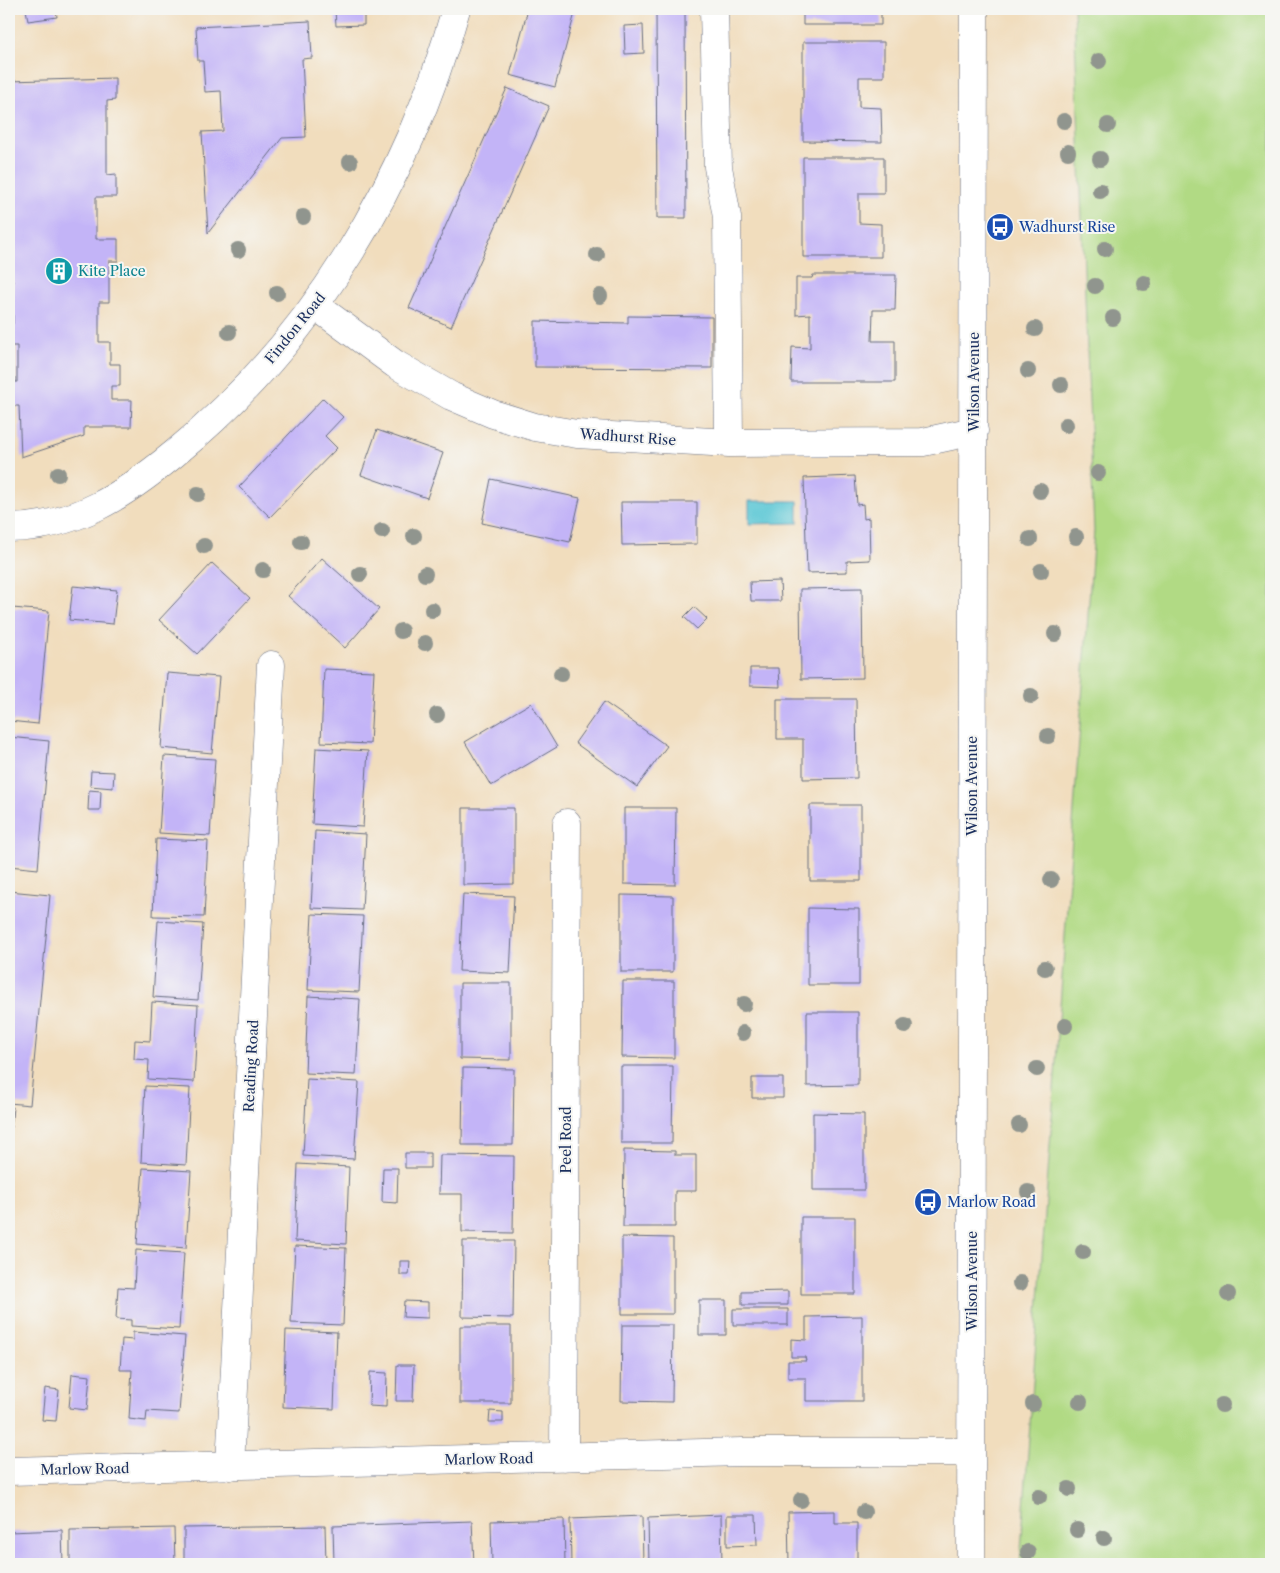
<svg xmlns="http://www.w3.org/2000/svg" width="1280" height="1573" viewBox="0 0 1280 1573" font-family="'Libre Caslon Text',serif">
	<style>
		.green { fill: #b1da84; stroke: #668471 }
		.water { fill: #5cc7d5; stroke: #3c7b9a }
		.building { fill: #c3b4f7 }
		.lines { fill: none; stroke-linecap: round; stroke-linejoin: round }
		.minor-casing { stroke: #666c7f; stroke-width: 29 }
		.minor { stroke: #fff; stroke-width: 28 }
		.tree { fill: #90958e }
		.labels { text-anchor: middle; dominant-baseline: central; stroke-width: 4; stroke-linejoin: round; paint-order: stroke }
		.transit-label { font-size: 14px; fill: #164399; stroke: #f6f6f2; text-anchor: start }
		.culture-label { font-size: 14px; fill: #0d838f; stroke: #f6f6f2; text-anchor: start }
		.street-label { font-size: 14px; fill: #1b2f5e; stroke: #f6f6f2 }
	</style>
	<rect width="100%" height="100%" fill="#f6f6f2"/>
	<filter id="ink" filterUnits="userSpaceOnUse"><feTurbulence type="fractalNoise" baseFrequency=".02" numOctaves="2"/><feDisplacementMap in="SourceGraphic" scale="10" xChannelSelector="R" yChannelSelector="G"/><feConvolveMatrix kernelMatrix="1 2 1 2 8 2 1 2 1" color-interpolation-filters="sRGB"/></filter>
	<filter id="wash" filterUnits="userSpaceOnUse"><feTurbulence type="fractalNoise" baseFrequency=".0096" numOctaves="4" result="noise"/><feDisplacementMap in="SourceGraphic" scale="20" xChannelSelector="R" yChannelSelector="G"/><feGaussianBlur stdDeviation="1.12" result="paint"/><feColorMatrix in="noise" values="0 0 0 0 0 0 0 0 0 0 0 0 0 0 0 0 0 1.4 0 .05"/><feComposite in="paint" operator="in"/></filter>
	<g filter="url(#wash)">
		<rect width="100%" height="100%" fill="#f1ddbd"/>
		<path class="green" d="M 1074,9 L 1271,9 L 1271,1564 L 1020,1564 L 1094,531 Z"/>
		<path class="water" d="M 749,501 L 798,501 L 798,523 L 749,524 Z"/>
		<g id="blocks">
			<path class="building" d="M 26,9 L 56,9 L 57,17 L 28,21 Z
				M 335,9 L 364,9 L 364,25 L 336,26 Z
				M 528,9 L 576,9 L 555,87 L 510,75 Z
				M 656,9 L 685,9 L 686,218 L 657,218 Z
				M 803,9 L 881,9 L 881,25 L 803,25 Z
				M 310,21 L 312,58 L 302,59 L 306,137 L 282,138 L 208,233 L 202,132 L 223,131 L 221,91 L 205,92 L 203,61 L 198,61 L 196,27 Z
				M 643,25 L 644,53 L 625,54 L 624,26 Z
				M 803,42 L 884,42 L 884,77 L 859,77 L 859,107 L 881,108 L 882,142 L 803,141 Z
				M 115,78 L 115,100 L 107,101 L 107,175 L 116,174 L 116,197 L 96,197 L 96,239 L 118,239 L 118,261 L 109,261 L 109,302 L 99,302 L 99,342 L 110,342 L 110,364 L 120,364 L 120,386 L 111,386 L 111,400 L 132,400 L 131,427 L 84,427 L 84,436 L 21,457 L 19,406 L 9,406 L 9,382 L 17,382 L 17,346 L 9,346 L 9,324 L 13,324 L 13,281 L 9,281 L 9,81 Z
				M 507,88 L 549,106 L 451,327 L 409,308 Z
				M 803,157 L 884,157 L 884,193 L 859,193 L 859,223 L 881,224 L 881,257 L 803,257 Z
				M 813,275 L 896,275 L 895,310 L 873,310 L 872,341 L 895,341 L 895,382 L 791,382 L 792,347 L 810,348 L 810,314 L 796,315 L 796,278 L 812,278 Z
				M 628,316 L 712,317 L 712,368 L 535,367 L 535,321 L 628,323 Z
				M 323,398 L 343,417 L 325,436 L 337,448 L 270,517 L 239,487 Z
				M 377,430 L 443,453 L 427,498 L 361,475 Z
				M 855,476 L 857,505 L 863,504 L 864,519 L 869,518 L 870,560 L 847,561 L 847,572 L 807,573 L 804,478 Z
				M 491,479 L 580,498 L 570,542 L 482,523 Z
				M 621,502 L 697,502 L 697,544 L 622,545 Z
				M 322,558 L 379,609 L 345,648 L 288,596 Z
				M 212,563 L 250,598 L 197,654 L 159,620 Z
				M 780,581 L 781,601 L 751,601 L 750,582 Z
				M 73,586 L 117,590 L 113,624 L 69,620 Z
				M 862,588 L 863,678 L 801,679 L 800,589 Z
				M 694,607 L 707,619 L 697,629 L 684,617 Z
				M 12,608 L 49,611 L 38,724 L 9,721 L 9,645 Z
				M 750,668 L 779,668 L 780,687 L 750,686 Z
				M 324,669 L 374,671 L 370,744 L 321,742 Z
				M 167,673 L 219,677 L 212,753 L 161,748 Z
				M 777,699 L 856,699 L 857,778 L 803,779 L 803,739 L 777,739 Z
				M 604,702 L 667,746 L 637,787 L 575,743 Z
				M 531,703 L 557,747 L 491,786 L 465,742 Z
				M 9,737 L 49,741 L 38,869 L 9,866 Z
				M 316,748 L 368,751 L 363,827 L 312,824 Z
				M 164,756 L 215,759 L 210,836 L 159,833 Z
				M 91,771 L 114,772 L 113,788 L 90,786 Z
				M 89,790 L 101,791 L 100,810 L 88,810 Z
				M 810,805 L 861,805 L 861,881 L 810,881 Z
				M 463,808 L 514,808 L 514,884 L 463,885 Z
				M 624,808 L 676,808 L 675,885 L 624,884 Z
				M 315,831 L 366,834 L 362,910 L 311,908 Z
				M 156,839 L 208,841 L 204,917 L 153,916 Z
				M 9,891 L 50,895 L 30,1105 L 9,1103 Z
				M 463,894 L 514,896 L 510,973 L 459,971 Z
				M 621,895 L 673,896 L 673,972 L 621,972 Z
				M 808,908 L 859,909 L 859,985 L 808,985 Z
				M 312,914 L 363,916 L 359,992 L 308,990 Z
				M 158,921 L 203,924 L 198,1000 L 153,997 Z
				M 623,981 L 674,981 L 674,1058 L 622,1057 Z
				M 460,983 L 511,983 L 511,1060 L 460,1059 Z
				M 308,996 L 360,999 L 356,1075 L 305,1073 Z
				M 152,1002 L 198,1005 L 194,1082 L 148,1079 L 149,1060 L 134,1059 L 135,1040 L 150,1041 Z
				M 807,1012 L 858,1012 L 858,1085 L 807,1086 Z
				M 621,1066 L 673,1066 L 672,1143 L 621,1143 Z
				M 463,1068 L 514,1069 L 513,1145 L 462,1145 Z
				M 752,1078 L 783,1078 L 783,1098 L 752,1098 Z
				M 307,1079 L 359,1082 L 354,1159 L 303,1156 Z
				M 145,1086 L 190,1088 L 186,1165 L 141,1162 Z
				M 9,1106 L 13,1107 L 10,1142 L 9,1142 Z
				M 813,1113 L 864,1114 L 864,1190 L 813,1190 Z
				M 624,1150 L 675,1151 L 675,1155 L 696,1155 L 696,1191 L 675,1191 L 675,1227 L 623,1227 Z
				M 405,1153 L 430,1153 L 430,1168 L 405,1168 Z
				M 440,1155 L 514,1156 L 513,1233 L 462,1232 L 462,1194 L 439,1194 Z
				M 298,1164 L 349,1167 L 346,1244 L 295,1241 Z
				M 143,1168 L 191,1171 L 186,1248 L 137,1244 Z
				M 383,1168 L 398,1168 L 397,1203 L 382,1202 Z
				M 801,1217 L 855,1217 L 855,1294 L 801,1294 Z
				M 622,1237 L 673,1238 L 673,1314 L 622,1314 Z
				M 463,1241 L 514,1241 L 513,1318 L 462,1317 Z
				M 295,1246 L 346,1248 L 343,1325 L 291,1323 Z
				M 136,1250 L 184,1253 L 179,1329 L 131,1326 L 131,1320 L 116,1319 L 118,1287 L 134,1288 Z
				M 400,1261 L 410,1261 L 409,1275 L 400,1275 Z
				M 788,1291 L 788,1305 L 742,1305 L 742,1292 Z
				M 699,1300 L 726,1300 L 726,1335 L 699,1335 Z
				M 404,1301 L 428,1302 L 428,1318 L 403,1317 Z
				M 733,1309 L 788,1309 L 788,1325 L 733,1325 Z
				M 862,1316 L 862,1401 L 806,1401 L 806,1378 L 788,1378 L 788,1361 L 806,1361 L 805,1357 L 791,1357 L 791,1339 L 806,1340 L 806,1317 Z
				M 622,1325 L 673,1325 L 672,1402 L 621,1401 Z
				M 460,1326 L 511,1326 L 511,1403 L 460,1403 Z
				M 286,1330 L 337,1332 L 334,1409 L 283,1407 Z
				M 133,1332 L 185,1336 L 179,1413 L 147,1411 L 146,1421 L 129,1419 L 132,1370 L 120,1370 L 122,1339 L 133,1340 Z
				M 397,1365 L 414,1365 L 413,1401 L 396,1401 Z
				M 370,1372 L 387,1373 L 386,1407 L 369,1406 Z
				M 72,1374 L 90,1376 L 87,1410 L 69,1408 Z
				M 45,1388 L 59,1390 L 56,1421 L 42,1420 Z
				M 490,1411 L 503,1412 L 503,1422 L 489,1422 Z
				M 835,1511 L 835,1523 L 857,1523 L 857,1564 L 789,1564 L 788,1512 Z
				M 721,1515 L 722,1564 L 649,1564 L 648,1518 Z
				M 727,1515 L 756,1515 L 757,1545 L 727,1546 Z
				M 642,1516 L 643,1564 L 571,1564 L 570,1519 Z
				M 564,1519 L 565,1564 L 492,1564 L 491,1521 Z
				M 472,1521 L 474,1564 L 334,1564 L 333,1526 Z
				M 325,1526 L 326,1564 L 184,1564 L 184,1528 Z
				M 174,1528 L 175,1564 L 70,1564 L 70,1530 Z
				M 62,1530 L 63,1564 L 9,1564 L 9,1532 Z"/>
		</g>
	</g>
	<g filter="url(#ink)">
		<use href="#blocks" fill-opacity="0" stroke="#666c7f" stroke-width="1"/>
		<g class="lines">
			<g class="minor-casing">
				<path id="minor" d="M 714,9 L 718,167 L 727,217 L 729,443
					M 316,306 L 395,364 L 451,396 L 493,414 L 535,427 L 577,434 L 729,443 L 923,442 L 974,431
					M 9,528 C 76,527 123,496 174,454 C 313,341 408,181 456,9
					M 564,1457 L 567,823
					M 230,1466 L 271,665
					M 9,1471 L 742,1452 L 970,1452
					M 971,1564 L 974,9"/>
			</g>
			<use href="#minor" class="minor"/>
		</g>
		<g class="tree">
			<circle cx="1099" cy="61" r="8"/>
			<circle cx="1064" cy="121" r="8"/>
			<circle cx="1108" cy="125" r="8"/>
			<circle cx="1068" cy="152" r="8"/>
			<circle cx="1100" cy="159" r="8"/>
			<circle cx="350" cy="162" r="8"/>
			<circle cx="1100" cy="191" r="8"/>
			<circle cx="303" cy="217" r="8"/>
			<circle cx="1105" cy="249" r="8"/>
			<circle cx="238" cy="250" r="8"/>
			<circle cx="597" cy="255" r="8"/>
			<circle cx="1144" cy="283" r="8"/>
			<circle cx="1095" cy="286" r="8"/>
			<circle cx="277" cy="293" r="8"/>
			<circle cx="600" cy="296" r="8"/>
			<circle cx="1113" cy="318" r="8"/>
			<circle cx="1035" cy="329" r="8"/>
			<circle cx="229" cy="332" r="8"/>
			<circle cx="1028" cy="371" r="8"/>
			<circle cx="1061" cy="385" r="8"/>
			<circle cx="1066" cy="425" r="8"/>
			<circle cx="1098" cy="473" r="8"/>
			<circle cx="58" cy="474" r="8"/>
			<circle cx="1040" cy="491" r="8"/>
			<circle cx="198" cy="494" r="8"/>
			<circle cx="382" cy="531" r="8"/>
			<circle cx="414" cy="536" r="8"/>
			<circle cx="1076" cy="537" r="8"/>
			<circle cx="1030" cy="539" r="8"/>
			<circle cx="301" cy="542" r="8"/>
			<circle cx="204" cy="546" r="8"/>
			<circle cx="263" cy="570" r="8"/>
			<circle cx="1041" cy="571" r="8"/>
			<circle cx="360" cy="574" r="8"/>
			<circle cx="425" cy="574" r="8"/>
			<circle cx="432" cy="610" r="8"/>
			<circle cx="401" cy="631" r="8"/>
			<circle cx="1055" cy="634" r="8"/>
			<circle cx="425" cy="643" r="8"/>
			<circle cx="561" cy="674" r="8"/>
			<circle cx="1031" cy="696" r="8"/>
			<circle cx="437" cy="715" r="8"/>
			<circle cx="1048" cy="736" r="8"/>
			<circle cx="1051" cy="880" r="8"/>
			<circle cx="1045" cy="968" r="8"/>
			<circle cx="744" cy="1004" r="8"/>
			<circle cx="905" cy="1026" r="8"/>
			<circle cx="1065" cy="1026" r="8"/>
			<circle cx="743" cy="1033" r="8"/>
			<circle cx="1037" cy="1069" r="8"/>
			<circle cx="1019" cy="1125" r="8"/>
			<circle cx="1028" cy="1192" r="8"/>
			<circle cx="1083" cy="1252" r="8"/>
			<circle cx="1020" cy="1283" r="8"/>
			<circle cx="1228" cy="1294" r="8"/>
			<circle cx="1080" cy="1402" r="8"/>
			<circle cx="1033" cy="1404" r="8"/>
			<circle cx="1222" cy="1405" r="8"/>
			<circle cx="1069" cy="1489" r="8"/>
			<circle cx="1039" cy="1497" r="8"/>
			<circle cx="801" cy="1500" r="8"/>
			<circle cx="864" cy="1512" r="8"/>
			<circle cx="1077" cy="1530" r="8"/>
			<circle cx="1104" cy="1538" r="8"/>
			<circle cx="1028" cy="1552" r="8"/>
		</g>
	</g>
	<defs>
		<g id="bus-disc" transform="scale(1.4375)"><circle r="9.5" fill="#1a4fb4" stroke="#f6f6f2"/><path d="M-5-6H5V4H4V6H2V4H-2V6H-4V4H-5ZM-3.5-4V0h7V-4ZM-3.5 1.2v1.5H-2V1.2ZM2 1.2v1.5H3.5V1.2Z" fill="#fff"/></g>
		<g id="building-disc" transform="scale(1.4375)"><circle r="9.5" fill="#0f9aa8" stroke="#f6f6f2"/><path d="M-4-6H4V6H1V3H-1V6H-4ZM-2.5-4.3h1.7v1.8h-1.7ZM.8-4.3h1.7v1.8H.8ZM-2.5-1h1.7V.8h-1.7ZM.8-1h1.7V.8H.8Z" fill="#fff"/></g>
	</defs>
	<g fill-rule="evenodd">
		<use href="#bus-disc" x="1000" y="227"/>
		<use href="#building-disc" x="59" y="271"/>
		<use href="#bus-disc" x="928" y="1202"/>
	</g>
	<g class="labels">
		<g class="transit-label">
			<text x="1019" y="227">Wadhurst Rise</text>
			<text x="947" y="1202">Marlow Road</text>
		</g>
		<g class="culture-label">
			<text x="78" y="271">Kite Place</text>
		</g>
		<g class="street-label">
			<text transform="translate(295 328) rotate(-51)">Findon Road</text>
			<text transform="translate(974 382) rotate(-90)">Wilson Avenue</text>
			<text transform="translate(628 437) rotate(4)">Wadhurst Rise</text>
			<text transform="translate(972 786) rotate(-90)">Wilson Avenue</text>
			<text transform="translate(251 1066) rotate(-87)">Reading Road</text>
			<text transform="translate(566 1140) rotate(-90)">Peel Road</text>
			<text transform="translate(972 1281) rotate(-90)">Wilson Avenue</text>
			<text transform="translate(489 1459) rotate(-1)">Marlow Road</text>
			<text transform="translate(85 1469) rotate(-1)">Marlow Road</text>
		</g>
	</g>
	<rect width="1280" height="1573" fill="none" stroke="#f6f6f2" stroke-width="30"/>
</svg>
